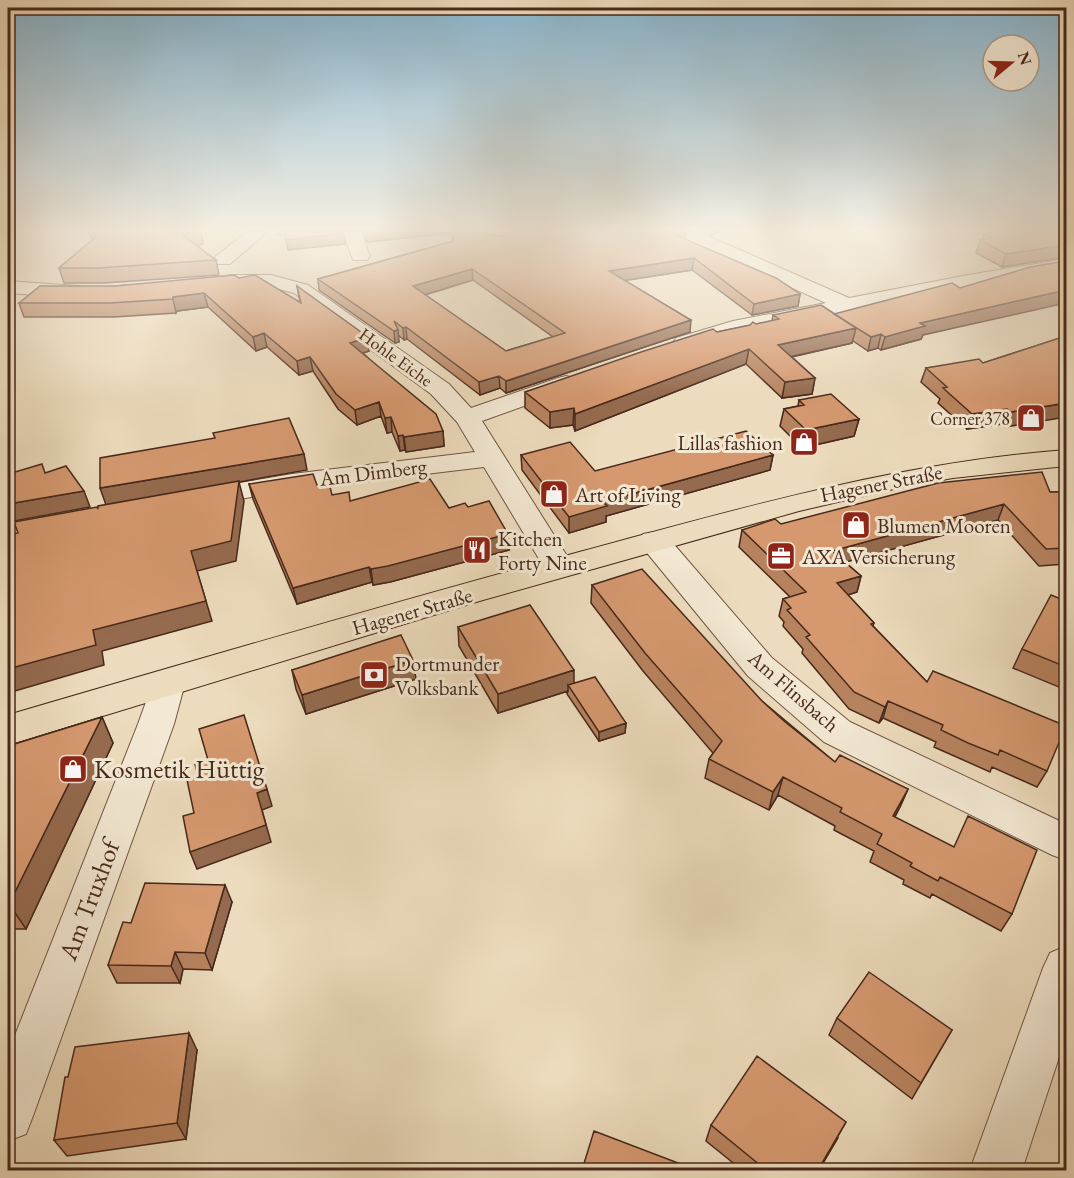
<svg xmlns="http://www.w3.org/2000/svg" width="1074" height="1178" viewBox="0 0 1074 1178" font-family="'EB Garamond',serif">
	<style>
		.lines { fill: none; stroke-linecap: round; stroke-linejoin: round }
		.minor-casing { stroke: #705643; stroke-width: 2 }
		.major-casing { stroke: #47291b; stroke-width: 2 }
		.minor { fill: #f3e8d3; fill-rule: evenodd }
		.major { fill: #ecdbbc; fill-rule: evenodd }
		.wall { fill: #b7835f; stroke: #47291b; stroke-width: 1.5; fill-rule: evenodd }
		.shaded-wall { fill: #956a4e; stroke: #47291b; stroke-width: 1.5 }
		.building { fill: #d5986f; stroke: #47291b; stroke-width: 1.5; fill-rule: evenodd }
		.labels { text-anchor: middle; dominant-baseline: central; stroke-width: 6; stroke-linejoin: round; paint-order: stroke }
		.far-street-label { font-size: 18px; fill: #47291b; stroke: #f3e8d3 }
		.far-poi-label { font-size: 18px; fill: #47291b; stroke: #f3e8d3; text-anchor: end }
		.poi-label { font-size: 21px; fill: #47291b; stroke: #f3e8d3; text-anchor: start }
		.street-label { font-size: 21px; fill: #47291b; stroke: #f3e8d3 }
		.near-poi-label { font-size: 26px; fill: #47291b; stroke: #f3e8d3; text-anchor: start }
		.near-street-label { font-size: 26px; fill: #47291b; stroke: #f3e8d3 }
	</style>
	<rect width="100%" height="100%" fill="#ecdbbc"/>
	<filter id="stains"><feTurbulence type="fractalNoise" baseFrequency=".00333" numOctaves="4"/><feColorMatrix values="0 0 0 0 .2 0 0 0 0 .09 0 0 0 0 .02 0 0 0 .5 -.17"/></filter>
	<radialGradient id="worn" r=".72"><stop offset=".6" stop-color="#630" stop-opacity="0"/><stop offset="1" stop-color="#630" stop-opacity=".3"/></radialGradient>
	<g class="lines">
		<g class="minor-casing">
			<path id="minor" d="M 247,232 L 267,232 L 230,264 L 216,264 L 213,260 L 216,256 Z
				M 343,232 L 361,232 L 370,256 L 367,260 L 353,260 Z
				M 674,232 L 699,232 L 849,298 L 968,275 L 1066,259 L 1066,271 L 968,287 L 737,334 L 684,350 L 676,348 L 673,343 L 676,338 L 733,321 L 826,303 L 677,236 Z
				M 231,275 L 271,275 L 308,285 L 449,384 L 471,408 L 558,378 L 566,376 L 574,378 L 578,383 L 574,388 L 482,421 L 574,567 L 570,574 L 559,577 L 548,574 L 484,467 L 292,490 L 199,506 L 189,504 L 185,498 L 189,492 L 199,490 L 292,474 L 475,452 L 457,422 L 431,394 L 294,293 L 271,287 L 214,286 L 211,282 L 214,278 Z
				M 8,281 L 78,286 L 85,288 L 88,292 L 85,296 L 78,298 L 8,293 Z
				M 61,514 L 71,517 L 76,523 L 71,529 L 8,542 L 8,524 Z
				M 654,532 L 665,534 L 772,658 L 850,722 L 1066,824 L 1066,860 L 1052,855 L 824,742 L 748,676 L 643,548 L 639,541 L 643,534 Z
				M 168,670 L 180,674 L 185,683 L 174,724 L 33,1116 L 26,1134 L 8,1141 L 8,1053 L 138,724 L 156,674 Z
				M 1066,946 L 1066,1036 L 1022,1170 L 970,1170 L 1043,968 L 1050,953 Z"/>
		</g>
		<g class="major-casing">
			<path id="major" d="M 1066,450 L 1066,466 L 953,478 L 898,488 L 799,511 L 483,600 L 8,745 L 8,715 C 199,659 391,603 583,551 C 745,507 898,463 1066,450 Z"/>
		</g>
		<use href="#minor" class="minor"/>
		<use href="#major" class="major"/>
	</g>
	<path class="wall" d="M 88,232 L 201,232 L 203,244 L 197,246 L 216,260 L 219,275 L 104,283 L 64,283 L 59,268 L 93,240 Z
		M 363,232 L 488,232 L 490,235 L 506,236 L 507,234 L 506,232 L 685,232 L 684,239 L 800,294 L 798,306 L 752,315 L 692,270 L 624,280 L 690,332 L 506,393 L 500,388 L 480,395 L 407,339 L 404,340 L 398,335 L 399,342 L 395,343 L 319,290 L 318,279 L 453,241 L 451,233 L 367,242 ZM 473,280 L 553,337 L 506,351 L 425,295 Z
		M 993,232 L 1066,232 L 1066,258 L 1066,257 L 1002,267 L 976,253 L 980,240 L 983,240 L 984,234 L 993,233 Z
		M 239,278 L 300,303 L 297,286 L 369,351 L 363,353 L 443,431 L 444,446 L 406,452 L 405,450 L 400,451 L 392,432 L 387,433 L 381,416 L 357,425 L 338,409 L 313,371 L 299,375 L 267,347 L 256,351 L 208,307 L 177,311 L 176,313 L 114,317 L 24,317 L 19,303 L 115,286 Z
		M 835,314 L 923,335 L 921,339 L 881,350 L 878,348 L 868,351 L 853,341 L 852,343 L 792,357 L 815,378 L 812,394 L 782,398 L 746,364 L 575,431 L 573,425 L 550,428 L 525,408 L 525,392 L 717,332 L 772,321 L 773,315 Z
		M 1066,336 L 1005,427 L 1002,424 L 967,429 L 938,403 L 940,399 L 921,382 L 926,368 L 983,363 Z
		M 799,400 L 859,419 L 854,436 L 802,448 L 780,426 L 784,409 L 798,406 Z
		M 521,455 L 595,471 L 773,455 L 770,470 L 606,516 L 606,522 L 569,533 L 522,470 Z
		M 249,484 L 317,485 L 332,495 L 351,501 L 449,508 L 509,550 L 390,582 L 373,585 L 372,582 L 297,604 L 253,499 Z
		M 1050,492 L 1066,492 L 1066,564 L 1039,566 L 998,520 L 845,562 L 861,576 L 857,592 L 848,595 L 874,623 L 873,626 L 927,682 L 1047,771 L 1037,787 L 992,767 L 990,772 L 961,759 L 934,747 L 936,742 L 883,718 L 879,723 L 849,709 L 802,653 L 803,649 L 783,626 L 784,622 L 779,616 L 783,599 L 790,597 L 739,547 L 742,530 L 781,524 Z
		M 592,585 L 762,701 L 835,762 L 908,789 L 900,807 L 895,817 L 1012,914 L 1001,931 L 932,894 L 930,898 L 903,884 L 904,880 L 870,862 L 874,851 L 834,830 L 835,826 L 778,795 L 769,810 L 705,778 L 709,759 L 713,753 L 643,671 L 591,603 Z
		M 1066,601 L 1066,690 L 1013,668 L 1022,649 Z
		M 458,627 L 574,683 L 626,723 L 625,733 L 599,741 L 567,694 L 568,691 L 498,713 L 459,646 Z
		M 292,670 L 416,679 L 306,714 L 296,689 Z
		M 102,717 L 113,743 L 26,929 L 8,929 L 8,746 Z
		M 232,902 L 212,970 L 183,969 L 180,983 L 117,983 L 108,965 L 131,923 Z
		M 837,1018 L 952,1030 L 912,1099 L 829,1035 Z
		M 197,1050 L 186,1139 L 67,1156 L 54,1140 L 68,1077 Z
		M 711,1125 L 838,1138 L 819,1170 L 742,1170 L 706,1141 Z"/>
	<path class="shaded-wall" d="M 193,232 L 201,232 L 203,244 L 185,249 L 182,235 Z
		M 277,232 L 284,232 L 284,234 L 277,235 Z
		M 366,232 L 451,232 L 451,233 L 367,242 Z
		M 680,232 L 685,232 L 684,242 L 673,234 Z
		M 711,232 L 722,232 L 711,235 Z
		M 344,233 L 345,244 L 288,250 L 286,240 Z
		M 1066,245 L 1066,257 L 1002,267 L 1006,254 Z
		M 694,258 L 692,270 L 609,283 L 609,271 Z
		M 472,269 L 473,280 L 414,298 L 413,286 Z
		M 1066,290 L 1066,303 L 923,335 L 921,339 L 881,350 L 885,337 L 920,323 Z
		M 204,293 L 208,307 L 177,311 L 176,313 L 173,299 L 173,297 Z
		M 800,294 L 798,306 L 752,315 L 754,304 Z
		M 691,320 L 690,332 L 506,393 L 506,381 Z
		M 406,327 L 407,339 L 404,340 L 403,328 Z
		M 856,328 L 852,343 L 776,360 L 778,345 Z
		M 398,330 L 399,342 L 395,343 L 394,331 Z
		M 264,333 L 267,347 L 256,351 L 253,337 Z
		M 881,334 L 878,348 L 868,351 L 871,337 Z
		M 368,337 L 369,351 L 352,357 L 350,343 Z
		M 749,349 L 746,364 L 575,431 L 575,414 Z
		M 310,357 L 313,371 L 299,375 L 297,361 Z
		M 499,376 L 500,388 L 480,395 L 479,382 Z
		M 815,378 L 812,394 L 782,398 L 785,382 Z
		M 379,402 L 381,416 L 357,425 L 355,410 Z
		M 1066,403 L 1066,417 L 1005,427 L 1011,412 Z
		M 574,408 L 573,425 L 550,428 L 550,412 Z
		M 1007,409 L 1002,424 L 967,429 L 972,414 Z
		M 391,417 L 392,432 L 387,433 L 385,418 Z
		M 859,419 L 854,436 L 802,448 L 806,430 Z
		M 443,431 L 444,446 L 406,452 L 404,437 Z
		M 403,435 L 405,450 L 400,451 L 398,436 Z
		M 304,454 L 307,470 L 239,482 L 244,501 L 236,561 L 197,571 L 212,621 L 102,651 L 104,665 L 8,693 L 8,669 L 93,630 L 191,551 L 239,482 L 106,505 L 100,488 Z
		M 773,455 L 770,470 L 606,516 L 606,522 L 569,533 L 569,517 L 603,502 Z
		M 84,491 L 90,507 L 14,521 L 8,505 L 8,504 Z
		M 1004,504 L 998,520 L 828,567 L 832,551 Z
		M 508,534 L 509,550 L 390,582 L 373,585 L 371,569 Z
		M 369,567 L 372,582 L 297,604 L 293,588 Z
		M 861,576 L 857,592 L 832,600 L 837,583 Z
		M 413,660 L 416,679 L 306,714 L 302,695 Z
		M 574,670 L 574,689 L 568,685 L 568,691 L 498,713 L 498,694 Z
		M 888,701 L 883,718 L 879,723 L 885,707 Z
		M 102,717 L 113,743 L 26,929 L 9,904 Z
		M 626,723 L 625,733 L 599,741 L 599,732 Z
		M 783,777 L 778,795 L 769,810 L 773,792 Z
		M 267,789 L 272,806 L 262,810 L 271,842 L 197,869 L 190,852 L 257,793 Z
		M 908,789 L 900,807 L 885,834 L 893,816 Z
		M 225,885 L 232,902 L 212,970 L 205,953 Z
		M 175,952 L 183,969 L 180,983 L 171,966 Z
		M 189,1033 L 197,1050 L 186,1139 L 177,1123 Z
		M 846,1122 L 819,1170 L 818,1170 Z"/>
	<path class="building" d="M 93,232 L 193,232 L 182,235 L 216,260 L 99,268 L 59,268 L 97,236 Z
		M 284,232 L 343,232 L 344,233 L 286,240 Z
		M 452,232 L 488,232 L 490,235 L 506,236 L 508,232 L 680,232 L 673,234 L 776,278 L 800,294 L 754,304 L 694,258 L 609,271 L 691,320 L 506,381 L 499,376 L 479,382 L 406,327 L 403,328 L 394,321 L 398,330 L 394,331 L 318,279 L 454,241 ZM 472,269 L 500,288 L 565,333 L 506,351 L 413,286 Z
		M 998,232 L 1066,232 L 1066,245 L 1006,254 L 980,240 L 991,238 L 984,234 Z
		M 1066,261 L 1066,290 L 920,323 L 925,326 L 885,337 L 881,334 L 871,337 L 834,314 L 952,283 L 960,288 L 1030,267 Z
		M 234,275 L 239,278 L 255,275 L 301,303 L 297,286 L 368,337 L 350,343 L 436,414 L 443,431 L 404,437 L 403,435 L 398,436 L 391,417 L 385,418 L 379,402 L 355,410 L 336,394 L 310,357 L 297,361 L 264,333 L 253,337 L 204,293 L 173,297 L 173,299 L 110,303 L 19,303 L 40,286 L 115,286 Z
		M 821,305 L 856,328 L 778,345 L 815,378 L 785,382 L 749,349 L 575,414 L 574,408 L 550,412 L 525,392 L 641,352 L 713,329 L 717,332 L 750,325 L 753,322 L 756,324 L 779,319 L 773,315 Z
		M 1066,336 L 1066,403 L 1011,412 L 1007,409 L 972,414 L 943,388 L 947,387 L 926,368 L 979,359 L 983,363 Z
		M 831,394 L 859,419 L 806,430 L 784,409 L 804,405 L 799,400 Z
		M 289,418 L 304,454 L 100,488 L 100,458 L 215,438 L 213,433 Z
		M 746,431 L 773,455 L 603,502 L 607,506 L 569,517 L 521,455 L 570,442 L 595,471 Z
		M 42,464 L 45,473 L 66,466 L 84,491 L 8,504 L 8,474 Z
		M 1042,472 L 1050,492 L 1066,492 L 1066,548 L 1046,549 L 1004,504 L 832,551 L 861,576 L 837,583 L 874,623 L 871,624 L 927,682 L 933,671 L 1066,726 L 1047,771 L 1000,750 L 998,755 L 968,743 L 941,730 L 943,725 L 888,701 L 885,707 L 854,692 L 806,637 L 810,635 L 787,610 L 791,608 L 783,599 L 806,592 L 742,530 L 775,519 L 781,524 L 938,483 Z
		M 313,474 L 317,485 L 329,483 L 332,495 L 349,492 L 350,501 L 430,479 L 449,508 L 465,503 L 468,507 L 489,501 L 508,534 L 388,566 L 371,569 L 369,567 L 293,588 L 249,484 Z
		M 239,481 L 231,541 L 191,551 L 206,601 L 93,630 L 96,645 L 8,669 L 8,535 L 18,533 L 14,522 L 97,507 L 98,509 L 98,506 Z
		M 642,569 L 762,701 L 784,721 L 835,762 L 840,755 L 908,789 L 893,816 L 954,847 L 968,816 L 1037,850 L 1012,914 L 940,877 L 938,881 L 910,866 L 912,863 L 877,844 L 882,834 L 840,812 L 842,808 L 783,777 L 773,792 L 709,759 L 722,741 L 645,653 L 592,585 Z
		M 1051,595 L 1066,601 L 1066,667 L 1022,649 Z
		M 530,605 L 574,670 L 498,694 L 458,627 Z
		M 401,635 L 413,660 L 302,695 L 292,670 Z
		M 595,677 L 626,723 L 599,732 L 568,685 Z
		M 244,715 L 267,789 L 257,793 L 266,825 L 190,852 L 183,816 L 194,813 L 187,780 L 198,777 L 195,764 L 208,760 L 199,729 Z
		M 102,717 L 9,904 L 8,904 L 8,746 Z
		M 145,883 L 225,885 L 205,953 L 175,952 L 171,966 L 108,965 L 123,922 L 131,923 Z
		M 869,972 L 952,1030 L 921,1083 L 837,1018 Z
		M 189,1033 L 177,1123 L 54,1140 L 65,1077 L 68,1077 L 75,1047 Z
		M 757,1056 L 846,1122 L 818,1170 L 766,1170 L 711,1125 Z
		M 594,1131 L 691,1168 L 690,1170 L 582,1170 Z"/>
	<linearGradient id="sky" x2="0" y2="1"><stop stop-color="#88b7d2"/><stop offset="0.58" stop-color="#f6efe1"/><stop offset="1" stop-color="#f6efe1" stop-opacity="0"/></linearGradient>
	<rect width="1074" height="397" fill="url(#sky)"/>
	<defs>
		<g id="shop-square" transform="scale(1.5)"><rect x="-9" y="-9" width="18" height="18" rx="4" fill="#8f2418" stroke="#f3e8d3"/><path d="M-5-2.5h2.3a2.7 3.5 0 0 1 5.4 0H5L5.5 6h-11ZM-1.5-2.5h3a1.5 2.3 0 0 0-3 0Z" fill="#fff"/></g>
		<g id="restaurant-square" transform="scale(1.5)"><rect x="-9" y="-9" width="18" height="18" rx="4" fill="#8f2418" stroke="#f3e8d3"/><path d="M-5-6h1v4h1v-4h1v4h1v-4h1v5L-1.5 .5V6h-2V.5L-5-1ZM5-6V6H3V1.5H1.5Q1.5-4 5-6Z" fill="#fff"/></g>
		<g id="office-square" transform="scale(1.5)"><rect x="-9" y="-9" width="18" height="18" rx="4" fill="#8f2418" stroke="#f3e8d3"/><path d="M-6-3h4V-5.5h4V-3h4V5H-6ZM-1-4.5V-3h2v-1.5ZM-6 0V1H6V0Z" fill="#fff"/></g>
		<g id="bank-square" transform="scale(1.5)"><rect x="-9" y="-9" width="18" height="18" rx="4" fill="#8f2418" stroke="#f3e8d3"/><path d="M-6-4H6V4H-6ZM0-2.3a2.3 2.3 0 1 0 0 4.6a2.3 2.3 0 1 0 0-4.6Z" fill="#fff"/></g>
	</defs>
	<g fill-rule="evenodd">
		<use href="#shop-square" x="1031" y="418"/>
		<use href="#shop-square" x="804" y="442"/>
		<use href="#shop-square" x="554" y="494"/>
		<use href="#shop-square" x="856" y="525"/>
		<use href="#restaurant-square" x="477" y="550"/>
		<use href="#office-square" x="781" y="556"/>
		<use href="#bank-square" x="374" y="675"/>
		<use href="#shop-square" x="73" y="769"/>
	</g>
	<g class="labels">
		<g class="far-street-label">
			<text transform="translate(396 357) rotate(36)">Hohle Eiche</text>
		</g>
		<g class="far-poi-label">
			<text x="1010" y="418">Corner 378</text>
		</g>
		<g class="poi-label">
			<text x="783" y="442" text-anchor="end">Lillas fashion</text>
			<text x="575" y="494">Art of Living</text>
			<text x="877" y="525">Blumen Mooren</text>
			<text x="498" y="538">Kitchen<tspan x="498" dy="24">Forty Nine</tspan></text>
			<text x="802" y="556">AXA Versicherung</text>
			<text x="395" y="663">Dortmunder<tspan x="395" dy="24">Volksbank</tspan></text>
		</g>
		<g class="street-label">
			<text transform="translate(373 472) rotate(-7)">Am Dimberg</text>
			<text transform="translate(881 483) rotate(-11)">Hagener Straße</text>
			<text transform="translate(412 611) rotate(-16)">Hagener Straße</text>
			<text transform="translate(794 691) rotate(41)">Am Flinsbach</text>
		</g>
		<g class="near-poi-label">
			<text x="94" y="769">Kosmetik Hüttig</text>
		</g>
		<g class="near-street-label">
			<text transform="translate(89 900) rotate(-69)">Am Truxhof</text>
		</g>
	</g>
	<rect width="1074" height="1178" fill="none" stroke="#ecdbbc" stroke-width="30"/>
	<rect x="9" y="9" width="1056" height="1160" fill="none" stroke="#47291b" stroke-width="3"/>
	<rect x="15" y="15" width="1044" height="1148" fill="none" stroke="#47291b" stroke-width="1.5"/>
	<g transform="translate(1011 63) rotate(71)"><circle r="28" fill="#f3e8d3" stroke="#ae9c89" stroke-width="1.5"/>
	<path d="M0-4.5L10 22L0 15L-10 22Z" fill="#8f2418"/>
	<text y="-9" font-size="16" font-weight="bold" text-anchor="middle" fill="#47291b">N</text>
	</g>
	<rect width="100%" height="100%" filter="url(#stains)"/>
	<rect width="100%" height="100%" fill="url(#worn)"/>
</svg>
